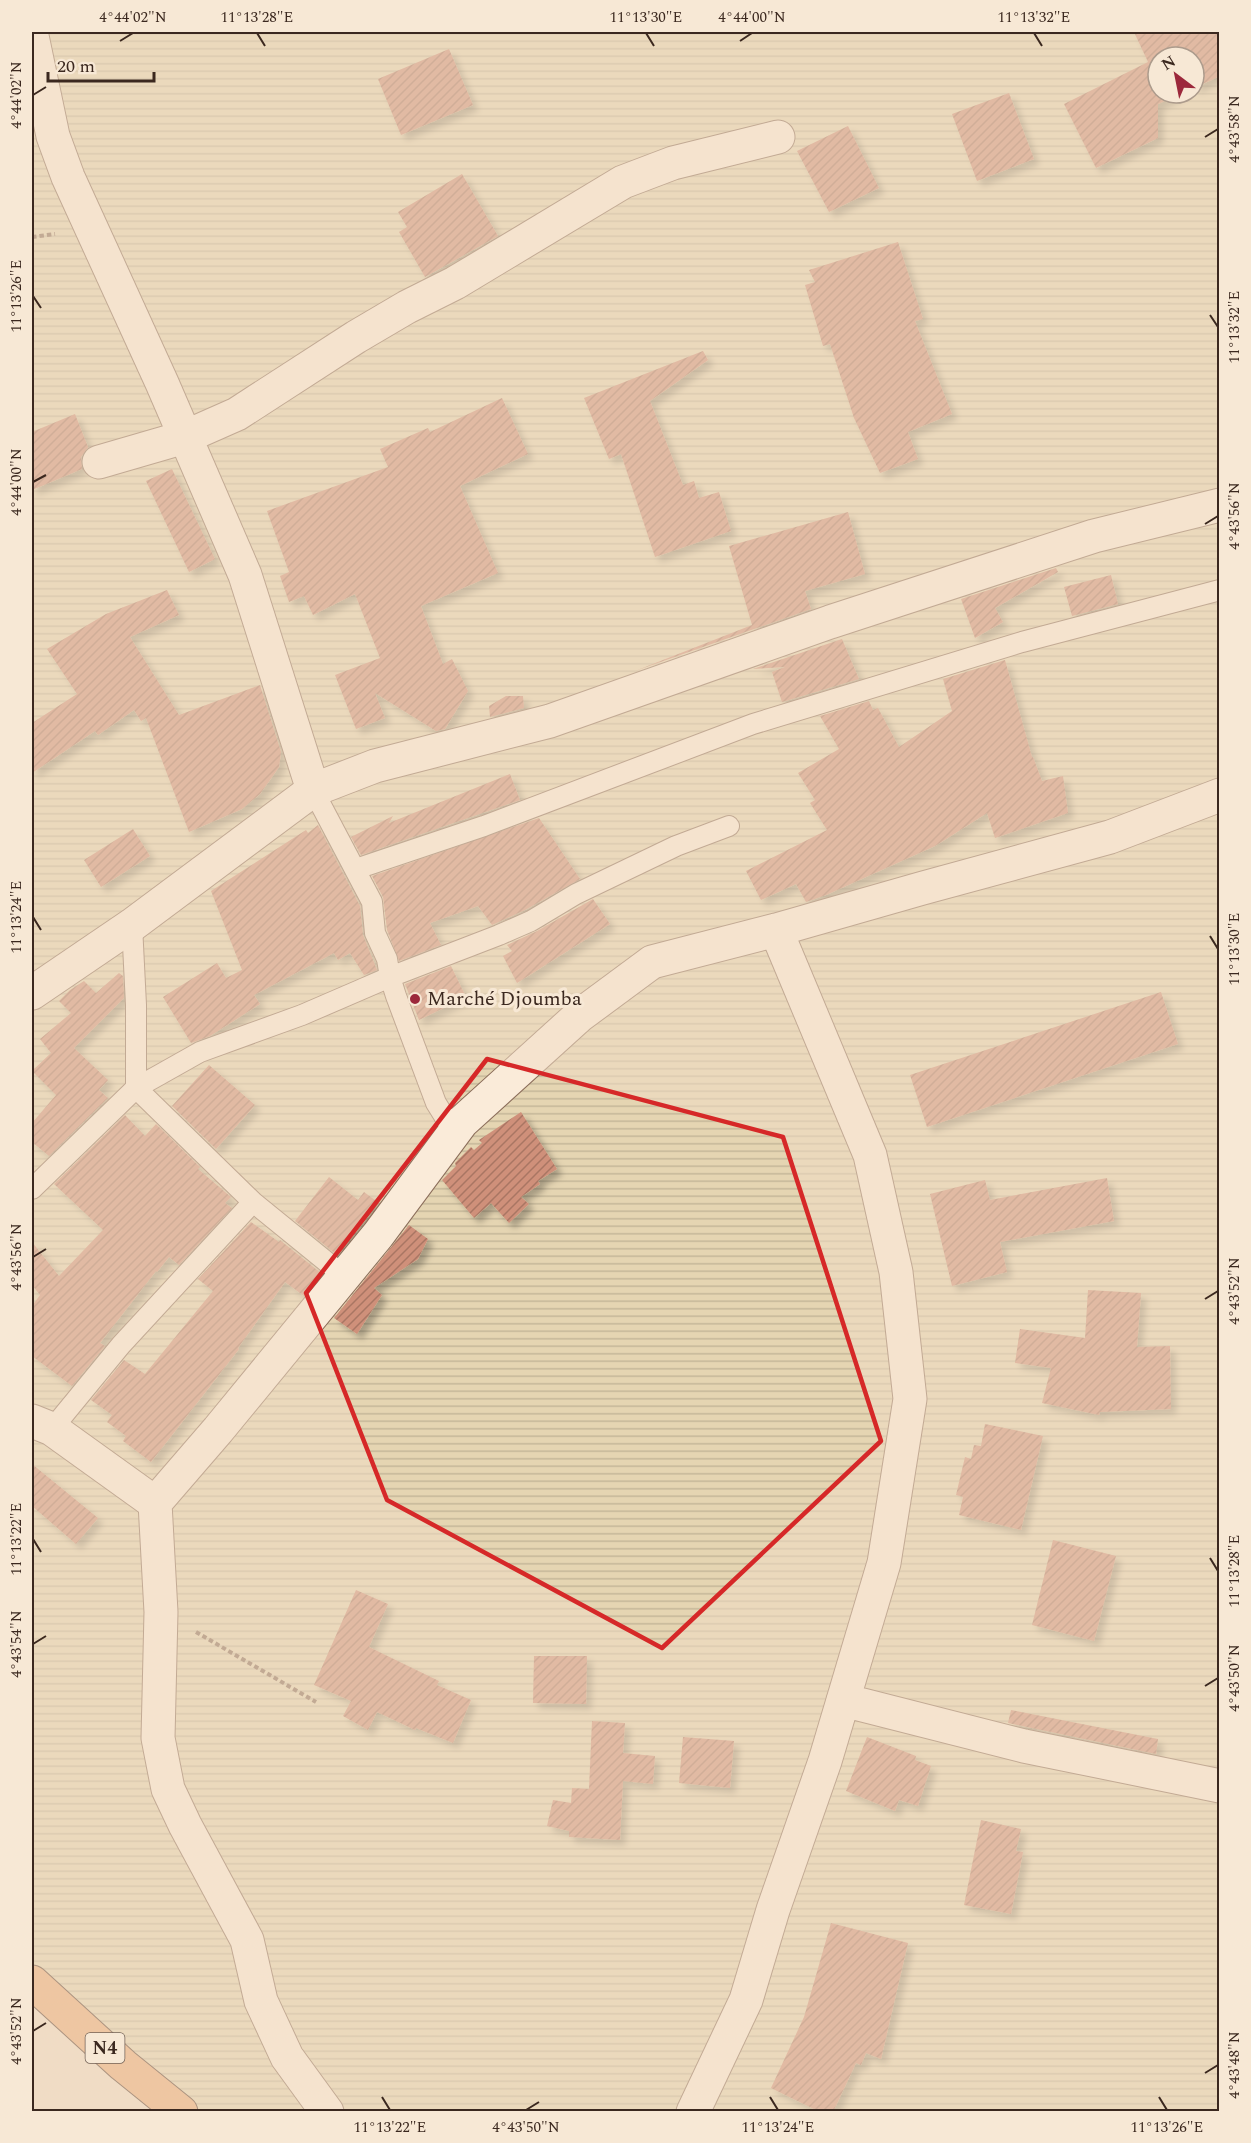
<svg xmlns="http://www.w3.org/2000/svg" width="1251" height="2143" viewBox="0 0 1251 2143" font-family="Spectral,serif">
	<style>
		.farmland { fill: url(#farmland-rules); fill-rule: evenodd }
		.building { fill: url(#building-hatch); filter: url(#shadow) }
		.lines { fill: none; stroke-linecap: round; stroke-linejoin: round }
		.service-casing { stroke: #8b6d5a; stroke-width: 22 }
		.minor-casing { stroke: #8b6d5a; stroke-width: 35 }
		.trunk-casing { stroke: #593c2e; stroke-width: 35 }
		.path { stroke: #8b6d5a; stroke-width: 4; stroke-dasharray: 4.5 3; stroke-linecap: butt }
		.service { stroke: #faebd9; stroke-width: 20 }
		.minor { stroke: #faebd9; stroke-width: 33 }
		.trunk { stroke: #eaab78; stroke-width: 33 }
		.marked { fill: none; stroke: #d62828; stroke-width: 4.5; stroke-linejoin: round }
		.ticks { fill: none; stroke: #3b281f; stroke-width: 2 }
		.poi-dot { fill: #9c283b; stroke: #f7e8d5; stroke-width: 2 }
		.labels { text-anchor: middle; dominant-baseline: central; stroke-width: 6; stroke-linejoin: round; paint-order: stroke }
		.shield { fill: #f7e8d5; stroke: #736256; stroke-width: 1.5 }
		.shield-label { font-size: 18px; font-weight: bold; fill: #3b281f }
		.poi-label { font-size: 20px; fill: #3b281f; stroke: #f7e8d5; text-anchor: start }
		.neatline { fill: none; stroke: #3b281f; stroke-width: 2 }
		.ticks-label { font-size: 15px; text-anchor: middle; fill: #3b281f }
	</style>
	<defs>
		<pattern id="farmland-rules" width="6" height="5" patternUnits="userSpaceOnUse" patternTransform="scale(1.5)"><rect width="6" height="5" fill="#e5d5b2"/><path d="M0 2.5h6" fill="none" stroke="#c5b799"/></pattern>
		<pattern id="building-hatch" width="6" height="6" patternUnits="userSpaceOnUse" patternTransform="scale(1.5)"><rect width="6" height="6" fill="#cf907a"/><path d="M-1 1l2-2M0 6l6-6M5 7l2-2" fill="none" stroke="#a97663"/></pattern>
		<filter id="shadow"><feDropShadow dx="5.5" dy="5.5" stdDeviation="3" flood-color="#0004"/></filter>
	</defs>
	<rect width="100%" height="100%" fill="#f0dcc5"/>
	<path class="farmland" d="M 32,32 L 1219,32 L 1219,2111 L 196,2111 L 32,1979 ZM 1158,57 L 1194,57 L 1194,93 L 1158,93 Z"/>
	<path class="building" d="M 1134,32 L 1220,32 L 1220,76 L 1194,88 L 1194,57 L 1158,57 L 1158,93 L 1182,93 L 1158,104 L 1158,138 L 1096,168 L 1064,104 L 1148,62 Z
		M 449,49 L 473,105 L 401,135 L 378,79 Z
		M 1009,93 L 1034,159 L 977,181 L 952,114 Z
		M 848,126 L 879,188 L 829,212 L 797,151 Z
		M 462,174 L 498,236 L 425,277 L 399,232 L 407,227 L 398,212 Z
		M 898,242 L 923,319 L 915,321 L 952,414 L 908,432 L 918,459 L 880,473 L 854,418 L 830,344 L 823,346 L 805,285 L 815,282 L 809,270 Z
		M 703,351 L 708,360 L 650,401 L 683,485 L 694,481 L 699,498 L 719,492 L 731,531 L 655,557 L 621,454 L 609,459 L 584,398 Z
		M 502,398 L 528,454 L 460,486 L 498,573 L 421,606 L 443,664 L 452,659 L 468,691 L 445,729 L 436,731 L 375,693 L 385,718 L 356,729 L 335,675 L 380,658 L 355,594 L 313,615 L 304,596 L 289,602 L 280,576 L 289,572 L 267,511 L 388,467 L 380,449 L 428,428 L 430,432 Z
		M 75,414 L 88,447 L 81,457 L 82,469 L 32,490 L 32,432 Z
		M 172,469 L 215,559 L 189,572 L 146,481 Z
		M 848,512 L 865,574 L 805,591 L 811,609 L 635,671 L 752,625 L 729,546 Z
		M 1056,568 L 1058,572 L 995,608 L 1003,622 L 975,638 L 961,599 Z
		M 1111,575 L 1118,604 L 1072,616 L 1064,587 Z
		M 167,590 L 179,615 L 130,637 L 179,715 L 260,685 L 281,752 L 279,767 L 260,794 L 242,809 L 189,832 L 146,718 L 141,721 L 134,710 L 98,735 L 95,731 L 32,773 L 32,723 L 77,694 L 47,649 L 106,614 Z
		M 842,639 L 859,679 L 782,702 L 772,672 L 785,667 L 753,669 Z
		M 1005,660 L 1032,757 L 1033,757 L 1042,781 L 1063,776 L 1068,813 L 995,838 L 987,813 L 935,846 L 826,895 L 806,902 L 796,884 L 761,900 L 746,871 L 827,830 L 810,803 L 815,800 L 798,773 L 839,749 L 820,716 L 869,701 L 873,710 L 878,708 L 899,747 L 952,711 L 943,679 Z
		M 506,696 L 523,696 L 524,708 L 490,717 L 489,706 Z
		M 510,774 L 520,800 L 361,855 L 351,837 L 393,816 L 389,823 Z
		M 539,818 L 580,879 L 525,910 L 492,925 L 478,906 L 430,923 L 441,945 L 399,961 L 387,930 L 383,897 L 372,876 Z
		M 318,825 L 360,906 L 363,935 L 377,970 L 364,975 L 350,953 L 338,960 L 334,953 L 254,995 L 260,1004 L 210,1036 L 191,1043 L 163,997 L 217,963 L 226,978 L 242,970 L 211,891 L 306,830 L 308,833 Z
		M 133,829 L 150,856 L 101,887 L 84,860 Z
		M 593,899 L 610,924 L 517,983 L 503,956 L 512,951 L 507,945 L 537,931 Z
		M 451,966 L 466,997 L 419,1020 L 405,984 Z
		M 119,973 L 123,976 L 124,998 L 74,1048 L 108,1080 L 99,1090 L 108,1098 L 49,1156 L 32,1142 L 32,1123 L 56,1095 L 32,1071 L 51,1053 L 40,1039 L 71,1013 L 59,1001 L 70,990 L 84,981 L 96,993 Z
		M 1161,992 L 1178,1044 L 927,1127 L 910,1075 Z
		M 209,1065 L 255,1105 L 216,1149 L 172,1106 Z
		M 521,1112 L 557,1169 L 538,1181 L 540,1184 L 521,1197 L 529,1204 L 509,1223 L 491,1203 L 474,1218 L 442,1180 L 456,1166 L 455,1163 L 471,1147 L 474,1150 L 482,1143 L 479,1140 Z
		M 125,1115 L 145,1136 L 156,1124 L 200,1167 L 198,1169 L 231,1197 L 225,1203 L 232,1208 L 179,1265 L 169,1257 L 157,1272 L 156,1271 L 100,1343 L 105,1346 L 72,1386 L 32,1356 L 32,1306 L 40,1295 L 32,1285 L 32,1242 L 59,1276 L 103,1230 L 54,1184 Z
		M 329,1177 L 358,1200 L 364,1192 L 379,1203 L 337,1255 L 295,1221 Z
		M 1107,1178 L 1114,1221 L 1000,1242 L 1007,1272 L 952,1286 L 930,1194 L 985,1180 L 990,1200 Z
		M 251,1222 L 279,1242 L 280,1240 L 322,1274 L 304,1296 L 285,1282 L 238,1348 L 239,1349 L 151,1462 L 123,1441 L 126,1436 L 107,1422 L 112,1415 L 91,1400 L 124,1360 L 145,1374 L 213,1291 L 198,1279 Z
		M 409,1225 L 428,1239 L 418,1259 L 374,1288 L 382,1295 L 357,1334 L 334,1318 Z
		M 1088,1290 L 1141,1293 L 1137,1347 L 1170,1346 L 1171,1409 L 1100,1412 L 1099,1415 L 1042,1403 L 1051,1368 L 1015,1363 L 1020,1329 L 1085,1338 Z
		M 985,1424 L 1043,1436 L 1021,1530 L 959,1515 L 963,1497 L 956,1495 L 965,1457 L 971,1459 L 974,1445 L 981,1446 Z
		M 32,1464 L 98,1518 L 76,1544 L 32,1506 Z
		M 1053,1540 L 1116,1556 L 1094,1641 L 1032,1625 Z
		M 356,1590 L 388,1604 L 369,1647 L 439,1681 L 437,1685 L 471,1700 L 453,1743 L 416,1728 L 415,1730 L 377,1712 L 368,1730 L 343,1716 L 351,1701 L 314,1685 Z
		M 534,1656 L 587,1656 L 586,1704 L 533,1703 Z
		M 1011,1710 L 1158,1739 L 1156,1754 L 1008,1723 Z
		M 592,1721 L 625,1723 L 623,1753 L 655,1756 L 653,1784 L 623,1781 L 620,1840 L 569,1837 L 569,1831 L 547,1826 L 553,1800 L 571,1803 L 572,1788 L 589,1789 Z
		M 683,1737 L 734,1741 L 730,1788 L 679,1783 Z
		M 867,1737 L 916,1756 L 915,1760 L 931,1766 L 918,1806 L 899,1800 L 895,1811 L 846,1791 Z
		M 981,1820 L 1021,1829 L 1016,1851 L 1023,1852 L 1011,1914 L 964,1905 Z
		M 831,1923 L 908,1943 L 881,2059 L 866,2053 L 861,2065 L 856,2063 L 833,2112 L 820,2112 L 771,2088 L 804,2017 Z"/>
	<g class="lines">
		<g class="service-casing">
			<path id="service" d="M 313,790 L 372,902 L 375,933 L 387,959 L 390,977 L 396,996 L 436,1103 L 454,1132
				M 356,869 L 484,826 L 753,724 L 1022,642 L 1220,590
				M 132,925 L 136,1005 L 136,1088 L 200,1052 L 302,1015 L 390,977 L 499,935 L 531,921 L 576,894 L 676,846 L 729,826
				M 32,1189 L 136,1088 L 253,1202 L 344,1276
				M 52,1429 L 121,1345 L 253,1202"/>
		</g>
		<g class="minor-casing">
			<path id="minor" d="M 32,36 L 53,136 L 68,177 L 162,383 L 245,575 L 313,790
				M 99,462 L 185,437 L 237,414 L 356,337 L 407,307 L 455,283 L 623,182 L 673,163 L 778,137
				M 32,993 L 132,925 L 313,790 L 375,766 L 550,721 L 830,622 L 1094,536 L 1220,505
				M 32,1421 L 52,1429 L 155,1503
				M 843,1700 L 1024,1746 L 1220,1786
				M 327,2112 L 287,2057 L 261,2001 L 247,1940 L 185,1825 L 168,1789 L 158,1738 L 161,1612 L 155,1503 L 218,1430 L 378,1235 L 462,1122 L 579,1016 L 652,962 L 776,930 L 923,888 L 1110,837 L 1220,795
				M 693,2112 L 746,2000 L 773,1910 L 825,1761 L 884,1563 L 910,1399 L 896,1272 L 870,1155 L 776,930"/>
		</g>
		<g class="trunk-casing">
			<path id="trunk" d="M 32,1982 L 123,2065 L 181,2112"/>
		</g>
		<path class="path" d="M 32,237 L 55,234
			M 196,1632 L 316,1702"/>
		<use href="#service" class="service"/>
		<use href="#minor" class="minor"/>
		<use href="#trunk" class="trunk"/>
	</g>
	<path d="M0 0H1251V2143H0ZM 487,1059 L 783,1137 L 881,1441 L 662,1648 L 387,1500 L 306,1293 Z" fill="#f0dcc5" fill-opacity=".55" fill-rule="evenodd"/>
	<path class="marked" d="M 487,1059 L 783,1137 L 881,1441 L 662,1648 L 387,1500 L 306,1293 Z"/>
	<path class="ticks" d="M 257,33 L 265,46M 646,33 L 654,46M 1034,33 L 1042,46M 120,41 L 133,33M 740,41 L 752,33M 33,95 L 46,87M 1205,137 L 1218,129M 33,296 L 41,308M 1210,315 L 1218,327M 33,482 L 46,475M 1205,524 L 1218,516M 33,917 L 41,930M 1210,936 L 1218,949M 33,1257 L 46,1249M 1205,1299 L 1218,1291M 33,1539 L 41,1552M 1210,1558 L 1218,1571M 33,1644 L 46,1636M 1205,1686 L 1218,1678M 33,2031 L 46,2023M 1205,2073 L 1218,2065M 382,2097 L 390,2110M 770,2097 L 778,2110M 1159,2097 L 1167,2110M 526,2110 L 539,2102"/>
	<circle class="poi-dot" cx="415" cy="999" r="6"/>
	<g class="labels">
		<rect class="shield" x="85.5" y="2033" width="39" height="30" rx="4.5"/>
		<g class="shield-label">
			<text x="105" y="2048">N4</text>
		</g>
		<g class="poi-label">
			<text x="427" y="999">Marché Djoumba</text>
		</g>
	</g>
	<rect width="1251" height="2143" fill="none" stroke="#f7e8d5" stroke-width="66"/>
	<g transform="translate(1176 75) rotate(328)"><circle r="28" fill="#f7e8d5" stroke="#ac9b8c" stroke-width="1.5"/>
	<path d="M0-4.5L10 22L0 15L-10 22Z" fill="#9c283b"/>
	<text y="-9" font-size="16" font-weight="bold" text-anchor="middle" fill="#3b281f">N</text>
	</g>
	<path d="M48 72v9h106v-9" fill="none" stroke="#3b281f" stroke-width="3"/>
	<text x="57" y="72" font-size="18" fill="#3b281f" stroke="#f7e8d5" stroke-width="4.5" paint-order="stroke">20 m</text>
	<rect x="33" y="33" width="1185" height="2077" class="neatline"/>
	<g class="ticks-label">
		<text x="133" y="22">4°44'02"N</text>
		<text x="257" y="22">11°13'28"E</text>
		<text x="646" y="22">11°13'30"E</text>
		<text x="752" y="22">4°44'00"N</text>
		<text x="1034" y="22">11°13'32"E</text>
		<text transform="translate(16 95) rotate(-90)" y="5">4°44'02"N</text>
		<text transform="translate(1234 129) rotate(-90)" y="5">4°43'58"N</text>
		<text transform="translate(16 296) rotate(-90)" y="5">11°13'26"E</text>
		<text transform="translate(1234 327) rotate(-90)" y="5">11°13'32"E</text>
		<text transform="translate(16 482) rotate(-90)" y="5">4°44'00"N</text>
		<text transform="translate(1234 516) rotate(-90)" y="5">4°43'56"N</text>
		<text transform="translate(16 917) rotate(-90)" y="5">11°13'24"E</text>
		<text transform="translate(1234 949) rotate(-90)" y="5">11°13'30"E</text>
		<text transform="translate(16 1257) rotate(-90)" y="5">4°43'56"N</text>
		<text transform="translate(1234 1291) rotate(-90)" y="5">4°43'52"N</text>
		<text transform="translate(16 1539) rotate(-90)" y="5">11°13'22"E</text>
		<text transform="translate(1234 1571) rotate(-90)" y="5">11°13'28"E</text>
		<text transform="translate(16 1644) rotate(-90)" y="5">4°43'54"N</text>
		<text transform="translate(1234 1678) rotate(-90)" y="5">4°43'50"N</text>
		<text transform="translate(16 2031) rotate(-90)" y="5">4°43'52"N</text>
		<text transform="translate(1234 2065) rotate(-90)" y="5">4°43'48"N</text>
		<text x="390" y="2132">11°13'22"E</text>
		<text x="526" y="2132">4°43'50"N</text>
		<text x="778" y="2132">11°13'24"E</text>
		<text x="1167" y="2132">11°13'26"E</text>
	</g>
</svg>
